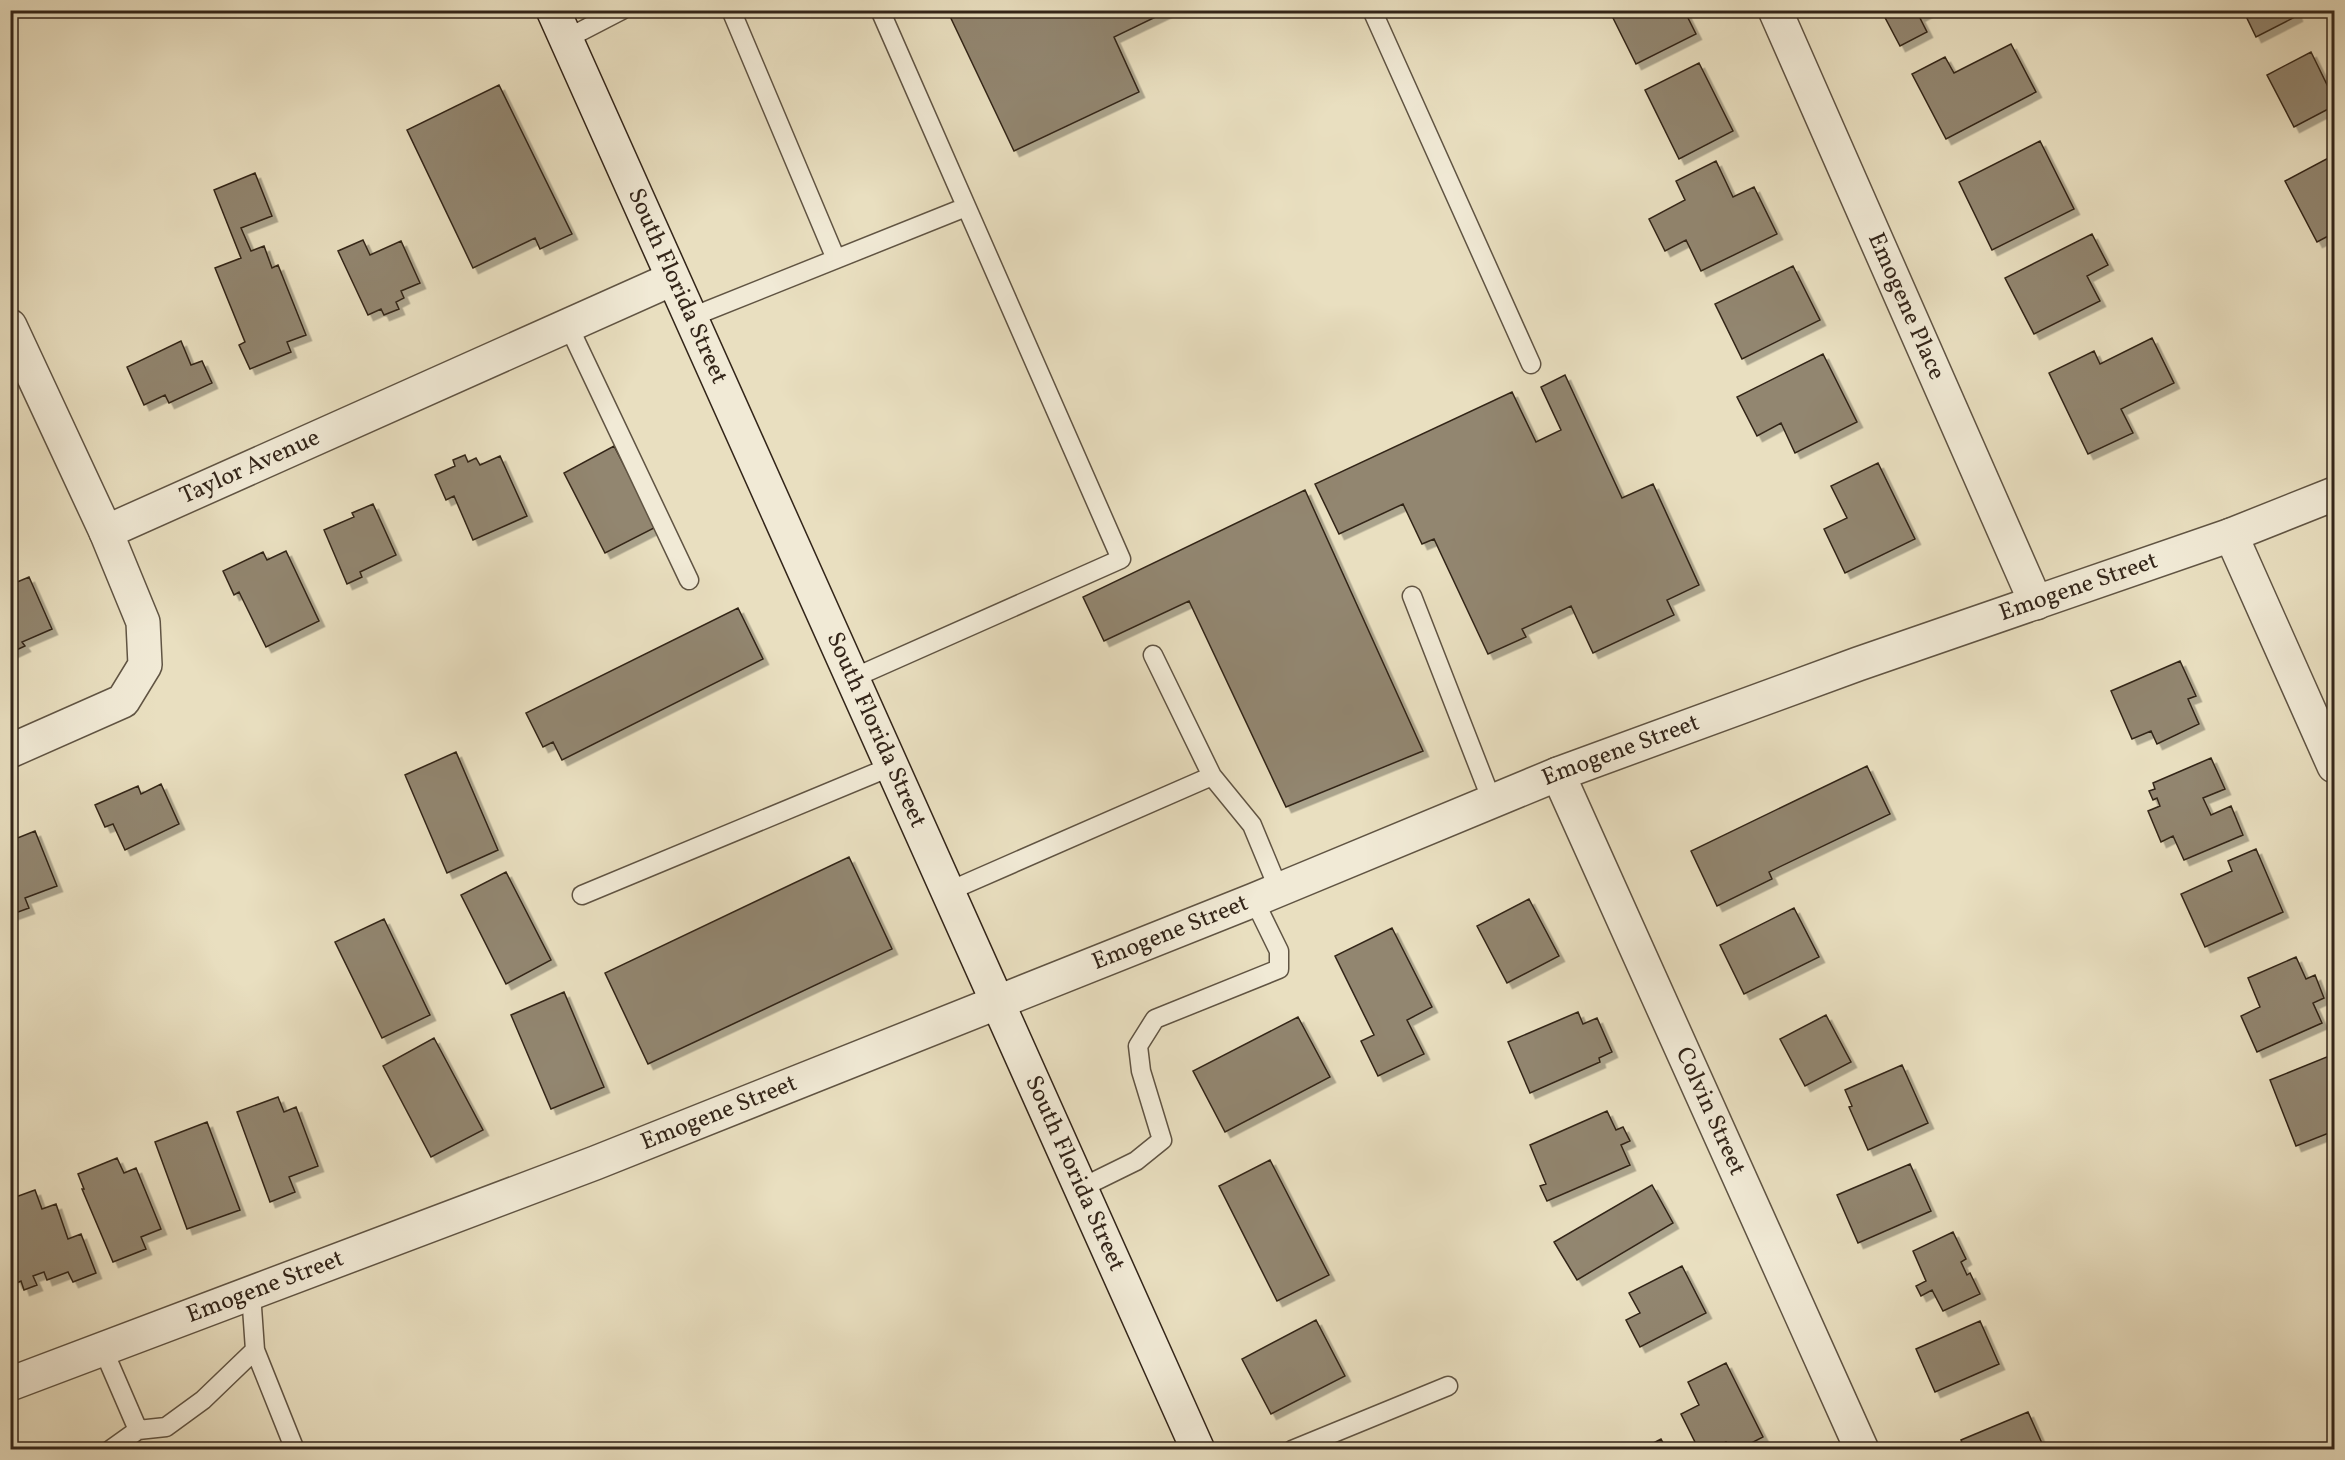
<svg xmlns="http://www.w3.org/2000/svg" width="2345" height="1460" viewBox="0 0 2345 1460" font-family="Vollkorn,serif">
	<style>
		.building { fill: #928670; stroke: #332519; stroke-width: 1.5; filter: url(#shadow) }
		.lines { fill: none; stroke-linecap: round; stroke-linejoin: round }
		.lane-casing { stroke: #605443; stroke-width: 21 }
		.street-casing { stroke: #605443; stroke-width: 36 }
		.secondary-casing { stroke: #332519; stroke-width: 36 }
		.lane { stroke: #f1ead6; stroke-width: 18 }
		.street { stroke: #f1ead6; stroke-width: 33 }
		.secondary { stroke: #f1ead6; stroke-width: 33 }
		.labels { text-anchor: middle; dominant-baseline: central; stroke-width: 4.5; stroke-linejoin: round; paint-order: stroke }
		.street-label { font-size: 24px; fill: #332519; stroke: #f1ead6 }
	</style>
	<defs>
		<filter id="shadow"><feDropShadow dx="5.5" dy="5.5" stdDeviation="0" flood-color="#0004"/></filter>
	</defs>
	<rect width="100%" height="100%" fill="#e9dfc0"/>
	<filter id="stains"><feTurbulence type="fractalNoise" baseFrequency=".00333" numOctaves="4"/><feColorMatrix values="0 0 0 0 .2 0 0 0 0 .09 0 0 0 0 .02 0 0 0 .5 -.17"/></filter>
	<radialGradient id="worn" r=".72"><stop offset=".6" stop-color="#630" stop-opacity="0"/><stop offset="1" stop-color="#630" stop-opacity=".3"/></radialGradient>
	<path class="building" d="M 947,10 L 1170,10 L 1114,37 L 1139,92 L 1014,151 Z
		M 1609,10 L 1684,10 L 1696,34 L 1636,64 Z
		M 1881,10 L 1930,10 L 1919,16 L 1927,32 L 1900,46 Z
		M 2243,10 L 2295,10 L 2297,16 L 2256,37 Z
		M 2011,44 L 2036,92 L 1946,139 L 1912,74 L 1945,57 L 1954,73 Z
		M 2311,52 L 2334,99 L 2334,106 L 2294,127 L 2267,75 Z
		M 1699,63 L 1733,131 L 1679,159 L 1645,90 Z
		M 499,85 L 572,234 L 540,249 L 535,238 L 473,268 L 407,130 Z
		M 2040,141 L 2074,209 L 1992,250 L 1959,182 Z
		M 2334,155 L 2334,233 L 2317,242 L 2285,181 Z
		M 1716,161 L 1733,197 L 1754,187 L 1777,234 L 1701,271 L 1686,240 L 1665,251 L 1649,219 L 1685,200 L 1676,181 Z
		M 255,173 L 272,216 L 241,228 L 251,251 L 264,246 L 272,268 L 278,265 L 306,335 L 287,342 L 291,352 L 250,369 L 239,345 L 245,342 L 215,268 L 241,258 L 214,190 Z
		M 2092,234 L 2108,265 L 2087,276 L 2100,301 L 2034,334 L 2005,278 Z
		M 363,240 L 370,255 L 401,241 L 420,283 L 401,291 L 404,298 L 396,302 L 399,309 L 384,315 L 381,309 L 368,315 L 338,251 Z
		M 1793,266 L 1820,320 L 1742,359 L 1715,304 Z
		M 2152,338 L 2174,383 L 2121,409 L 2133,433 L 2088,454 L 2049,373 L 2094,351 L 2100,364 Z
		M 181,341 L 191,365 L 202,361 L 212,383 L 169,403 L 165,395 L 144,405 L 127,367 Z
		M 1823,354 L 1857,422 L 1795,453 L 1781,423 L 1757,436 L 1737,397 Z
		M 1565,375 L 1622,498 L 1653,484 L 1699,585 L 1667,600 L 1674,615 L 1593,653 L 1571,606 L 1522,629 L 1526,637 L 1488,654 L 1434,539 L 1422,544 L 1403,504 L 1339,534 L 1315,484 L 1512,392 L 1536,442 L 1561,430 L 1541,387 Z
		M 614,446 L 656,527 L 605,553 L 564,473 Z
		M 465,455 L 468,462 L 476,458 L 480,465 L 500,456 L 527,516 L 473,540 L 454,496 L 446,500 L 435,475 L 455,466 L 453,460 Z
		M 1878,463 L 1915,539 L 1845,573 L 1824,529 L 1847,518 L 1831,486 Z
		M 1305,490 L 1423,751 L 1286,807 L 1189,601 L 1104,641 L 1083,597 Z
		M 373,504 L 396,555 L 360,572 L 362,577 L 347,584 L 324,530 L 354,517 L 352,513 Z
		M 286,551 L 319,621 L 266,647 L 239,592 L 234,595 L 223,571 L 263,552 L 267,560 Z
		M 29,577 L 52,629 L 22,642 L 25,646 L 10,653 L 10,585 Z
		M 738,608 L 763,659 L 562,760 L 553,742 L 543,747 L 526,713 Z
		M 2180,661 L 2196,696 L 2188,699 L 2199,724 L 2157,744 L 2151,731 L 2132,739 L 2111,691 Z
		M 456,752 L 498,850 L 447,873 L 405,775 Z
		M 2211,758 L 2225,789 L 2203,798 L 2211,815 L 2231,806 L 2243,835 L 2184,860 L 2173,836 L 2161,842 L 2148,811 L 2160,806 L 2157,798 L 2153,800 L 2149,791 L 2155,789 L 2153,783 Z
		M 1867,766 L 1890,814 L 1769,872 L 1772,879 L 1717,906 L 1691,851 Z
		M 161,784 L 179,824 L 125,850 L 113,824 L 105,827 L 95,805 L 138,786 L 141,794 Z
		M 35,831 L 57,886 L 25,898 L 29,908 L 10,915 L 10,841 Z
		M 2256,849 L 2283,912 L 2205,947 L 2181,894 L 2232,871 L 2228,861 Z
		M 849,857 L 892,949 L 648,1064 L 605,973 Z
		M 506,872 L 551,960 L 506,984 L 461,895 Z
		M 1529,899 L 1559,956 L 1507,983 L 1477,926 Z
		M 1794,908 L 1819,957 L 1744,994 L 1720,945 Z
		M 384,919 L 430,1015 L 382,1038 L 335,942 Z
		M 1392,928 L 1432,1007 L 1407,1020 L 1424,1054 L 1378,1076 L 1361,1041 L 1374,1035 L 1335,956 Z
		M 2296,957 L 2306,979 L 2315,975 L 2324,998 L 2313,1003 L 2322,1023 L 2257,1052 L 2241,1016 L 2260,1007 L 2248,978 Z
		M 564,992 L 604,1087 L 551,1109 L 511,1015 Z
		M 1578,1012 L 1583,1024 L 1597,1018 L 1612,1052 L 1599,1058 L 1600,1062 L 1530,1093 L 1508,1042 Z
		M 1826,1015 L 1851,1062 L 1805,1086 L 1780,1039 Z
		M 1298,1017 L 1330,1077 L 1225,1132 L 1193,1071 Z
		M 434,1038 L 483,1130 L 431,1157 L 383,1066 Z
		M 2334,1054 L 2334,1131 L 2296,1146 L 2270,1080 Z
		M 1902,1065 L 1928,1123 L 1868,1150 L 1849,1107 L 1852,1106 L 1845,1090 Z
		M 278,1097 L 284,1112 L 296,1107 L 318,1166 L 289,1177 L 295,1192 L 270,1202 L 237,1112 Z
		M 1607,1111 L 1616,1130 L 1623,1127 L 1630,1141 L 1621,1145 L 1630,1165 L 1547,1201 L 1540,1186 L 1546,1184 L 1530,1145 Z
		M 207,1122 L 240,1210 L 187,1229 L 155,1142 Z
		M 117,1158 L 124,1173 L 136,1168 L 161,1229 L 141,1237 L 146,1249 L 113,1262 L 82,1189 L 84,1189 L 78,1174 Z
		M 1270,1160 L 1329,1275 L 1277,1301 L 1219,1186 Z
		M 1910,1164 L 1931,1211 L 1858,1243 L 1837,1195 Z
		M 1652,1185 L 1673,1223 L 1577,1280 L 1554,1242 Z
		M 35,1190 L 42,1209 L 56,1204 L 68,1239 L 81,1234 L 96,1273 L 73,1282 L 68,1272 L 47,1280 L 44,1272 L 33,1276 L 37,1285 L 24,1290 L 21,1281 L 17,1283 L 10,1265 L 10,1199 Z
		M 1953,1232 L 1966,1259 L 1961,1262 L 1967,1275 L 1970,1273 L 1980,1294 L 1943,1311 L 1932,1290 L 1921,1296 L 1916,1286 L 1926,1281 L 1913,1251 Z
		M 1682,1266 L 1706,1313 L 1640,1347 L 1626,1320 L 1640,1313 L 1629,1293 Z
		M 1316,1320 L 1345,1376 L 1271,1414 L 1242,1359 Z
		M 1980,1321 L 1999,1364 L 1935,1392 L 1916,1349 Z
		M 1726,1363 L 1763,1437 L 1738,1450 L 1730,1450 L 1726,1442 L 1711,1450 L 1699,1450 L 1681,1414 L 1699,1405 L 1688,1382 Z
		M 2028,1412 L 2045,1450 L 1965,1450 L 1961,1440 Z
		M 1661,1439 L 1667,1450 L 1640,1450 Z"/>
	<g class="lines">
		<g class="lane-casing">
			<path id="lane" d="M 731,10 L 836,259
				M 1372,10 L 1531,364
				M 566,39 L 622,10
				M 689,318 L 966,207
				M 568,325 L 689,580
				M 1412,596 L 1492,801
				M 1153,655 L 1212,776 L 1252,825 L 1279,890
				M 851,679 L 1121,559 L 880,10
				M 947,892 L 1212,776
				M 582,895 L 890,767
				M 1081,1188 L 1136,1161 L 1162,1140 L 1141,1071 L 1138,1046 L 1155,1019 L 1279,969 L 1279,951 L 1254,900
				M 103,1349 L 138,1430 L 110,1450
				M 255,1350 L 295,1450
				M 138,1430 L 166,1427 L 203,1400 L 255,1350 L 251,1293
				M 1292,1450 L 1448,1386"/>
		</g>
		<g class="street-casing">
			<g id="street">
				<path id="s1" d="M 1775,10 L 2036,603"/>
				<path d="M 10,326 L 106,532"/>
				<path d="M 2231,535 L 2334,766"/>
				<path id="s2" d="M 10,751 L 123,701 L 145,665 L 143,622 L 106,532 L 672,279"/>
				<path id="s3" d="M 1558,774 L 1862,1450"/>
				<path id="s4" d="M 10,1384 L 595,1163 L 1254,900 L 1558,774 L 1858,664 L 2231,535 L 2334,494"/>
			</g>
		</g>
		<g class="secondary-casing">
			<g id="secondary">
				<path id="s5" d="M 553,10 L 1198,1450"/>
			</g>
		</g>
		<use href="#lane" class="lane"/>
		<use href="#street" class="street"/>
		<use href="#secondary" class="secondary"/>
	</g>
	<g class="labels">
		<g class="street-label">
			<text stroke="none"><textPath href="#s5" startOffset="303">South Florida Street</textPath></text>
			<text stroke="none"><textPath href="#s1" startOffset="324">Emogene Place</textPath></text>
			<text stroke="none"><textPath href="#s2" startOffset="464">Taylor Avenue</textPath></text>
			<text stroke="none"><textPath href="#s4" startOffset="2217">Emogene Street</textPath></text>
			<text stroke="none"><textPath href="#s5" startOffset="789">South Florida Street</textPath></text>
			<text stroke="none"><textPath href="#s4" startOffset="1731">Emogene Street</textPath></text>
			<text stroke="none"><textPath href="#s4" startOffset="1245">Emogene Street</textPath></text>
			<text stroke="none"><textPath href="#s3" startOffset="370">Colvin Street</textPath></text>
			<text stroke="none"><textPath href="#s4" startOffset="759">Emogene Street</textPath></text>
			<text stroke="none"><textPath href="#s5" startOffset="1275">South Florida Street</textPath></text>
			<text stroke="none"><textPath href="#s4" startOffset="273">Emogene Street</textPath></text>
		</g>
	</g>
	<rect width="2345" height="1460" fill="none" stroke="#e9dfc0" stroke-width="36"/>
	<rect x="12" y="12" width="2321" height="1436" fill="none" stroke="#332519" stroke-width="3"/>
	<rect x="18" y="18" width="2309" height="1424" fill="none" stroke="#332519" stroke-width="1.5"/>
	<rect width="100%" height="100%" filter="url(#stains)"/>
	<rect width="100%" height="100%" fill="url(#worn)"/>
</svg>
